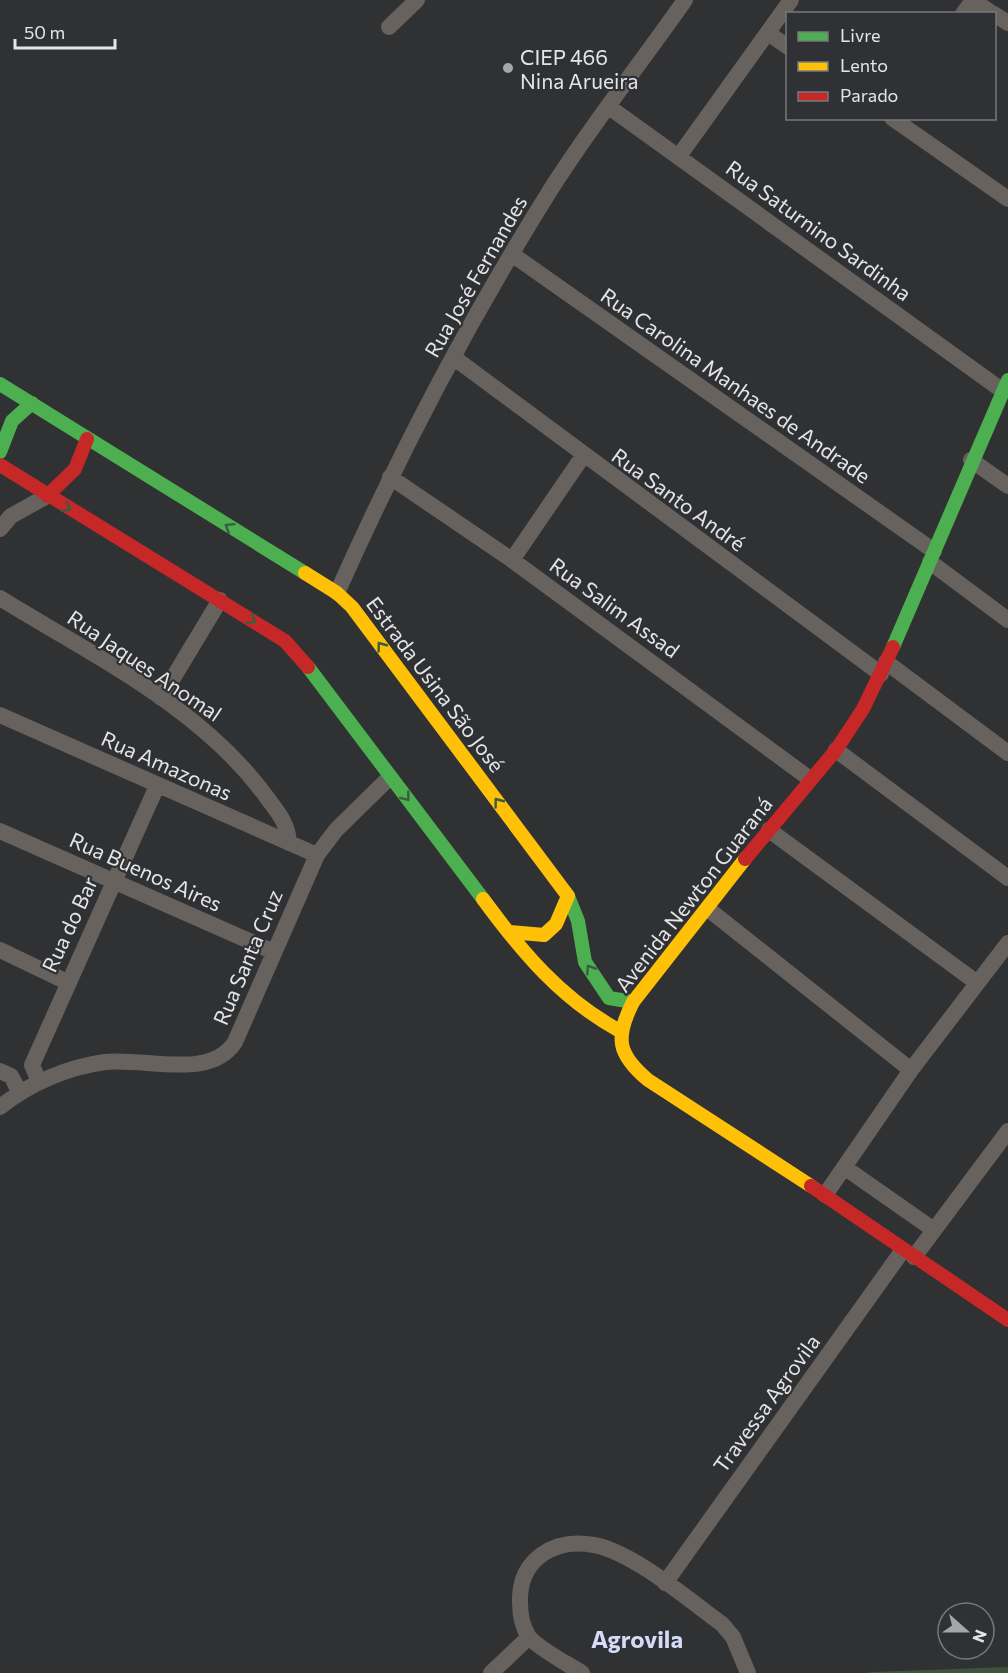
<svg xmlns="http://www.w3.org/2000/svg" width="1008" height="1673" viewBox="0 0 1008 1673" font-family="Commissioner,sans-serif">
	<style>
		.green { fill: #3e533a }
		.lines { fill: none; stroke-linecap: round; stroke-linejoin: round }
		.street { stroke: #68625f; stroke-width: 16 }
		.fast { stroke: #4caf50; stroke-width: 14 }
		.slow { stroke: #ffc107; stroke-width: 14 }
		.jam { stroke: #c62828; stroke-width: 14 }
		.oneway { stroke: #395d3e }
		.poi-dot { fill: #a5a6a8; stroke: #2f3134; stroke-width: 2 }
		.labels { text-anchor: middle; dominant-baseline: central; stroke-width: 4.5; stroke-linejoin: round; paint-order: stroke }
		.poi-label { font-size: 21px; fill: #e4e5e7; stroke: #2f3134; text-anchor: start }
		.street-label { font-size: 21px; fill: #e4e5e7; stroke: #2f3134 }
		.quarter-label { font-size: 24px; font-weight: bold; fill: #d5dcf9; stroke: #2f3134 }
	</style>
	<rect width="100%" height="100%" fill="#303133"/>
	<path class="green" d="M 1008,1667 L 1008,1673 L 866,1673 L 872,1672 Z"/>
	<g class="lines">
		<path class="street" d="M 963,14 L 973,0 L 993,14
			M 994,14 L 1008,23
			M 389,27 L 417,0
			M 768,33 L 788,47
			M 609,107 L 1003,391
			M 892,118 L 1008,199
			M 679,156 L 791,0
			M 513,255 L 934,551
			M 453,357 L 881,674
			M 971,460 L 1008,486
			M 390,477 L 512,560 L 810,779
			M 0,529 L 11,516 L 47,496
			M 512,560 L 583,456
			M 930,562 L 1008,620
			M 337,593 C 399,454 470,318 551,189 C 592,124 641,63 685,0
			M 0,598 C 94,656 203,708 268,799 C 279,814 288,824 289,843
			M 886,662 L 1008,753
			M 161,698 L 220,600
			M 0,715 L 317,855
			M 836,750 L 1008,878
			M 769,830 L 976,982
			M 0,831 L 274,952
			M 708,909 L 911,1070
			M 0,950 L 67,982
			M 0,1071 L 11,1076 L 20,1093
			M 39,1082 L 32,1065 L 157,786
			M 0,1107 C 30,1083 68,1067 105,1062 C 145,1057 210,1081 235,1042 L 317,855 L 336,830 L 390,777
			M 844,1167 L 934,1230
			M 825,1195 L 911,1070 L 1008,943
			M 914,1257 L 1008,1131
			M 665,1583 L 903,1250
			M 491,1673 L 529,1637
			M 582,1673 C 568,1664 539,1649 529,1637 C 522,1627 520,1613 520,1602 C 519,1559 554,1538 594,1545 C 633,1552 690,1601 722,1624 L 733,1637 L 748,1673"/>
		<path class="fast" d="M 0,384 L 305,573
			M 0,452 L 12,421 L 32,403
			M 893,647 L 1008,380
			M 308,667 L 483,899
			M 568,896 L 578,921 L 585,962 L 609,998 L 633,1002"/>
		<path class="slow" d="M 305,573 L 337,593 L 352,607 L 568,896
			M 745,859 L 633,1002 C 615,1038 617,1054 648,1080 L 811,1186
			M 483,899 C 522,952 561,999 620,1031
			M 510,932 L 544,935 L 556,924 L 568,896"/>
		<path class="jam" d="M 0,465 L 285,641 L 308,667
			M 47,496 L 75,469 L 87,439
			M 745,859 L 836,750 L 863,709 L 893,647
			M 811,1186 L 1008,1320"/>
	</g>
	<defs><path id="oneway-chevron" d="M-2-3.5L2.5 0L-2 3.5" fill="none" stroke-width="1.6" stroke-linecap="round" stroke-linejoin="round" transform="scale(1.5)"/></defs>
	<g class="oneway">
		<use href="#oneway-chevron" transform="translate(67 508) rotate(31)"/>
		<use href="#oneway-chevron" transform="translate(229 527) rotate(-148)"/>
		<use href="#oneway-chevron" transform="translate(252 620) rotate(32)"/>
		<use href="#oneway-chevron" transform="translate(381 646) rotate(-127)"/>
		<use href="#oneway-chevron" transform="translate(406 797) rotate(52)"/>
		<use href="#oneway-chevron" transform="translate(498 802) rotate(-127)"/>
		<use href="#oneway-chevron" transform="translate(590 969) rotate(-123)"/>
	</g>
	<circle class="poi-dot" cx="508" cy="68" r="6"/>
	<g class="labels">
		<g class="poi-label">
			<text x="520" y="56">CIEP 466<tspan x="520" dy="24">Nina Arueira</tspan></text>
		</g>
		<g class="street-label">
			<text transform="translate(819 230) rotate(36)">Rua Saturnino Sardinha</text>
			<text transform="translate(475 276) rotate(-60)">Rua José Fernandes</text>
			<text transform="translate(736 385) rotate(35)">Rua Carolina Manhaes de Andrade</text>
			<text transform="translate(679 499) rotate(36)">Rua Santo André</text>
			<text transform="translate(615 607) rotate(36)">Rua Salim Assad</text>
			<text transform="translate(145 665) rotate(34)">Rua Jaques Anomal</text>
			<text transform="translate(436 684) rotate(53)">Estrada Usina São José</text>
			<text transform="translate(167 765) rotate(24)">Rua Amazonas</text>
			<text transform="translate(146 871) rotate(24)">Rua Buenos Aires</text>
			<text transform="translate(693 894) rotate(-52)">Avenida Newton Guaraná</text>
			<text transform="translate(69 924) rotate(-65)">Rua do Bar</text>
			<text transform="translate(247 957) rotate(-67)">Rua Santa Cruz</text>
			<text transform="translate(766 1403) rotate(-54)">Travessa Agrovila</text>
		</g>
		<g class="quarter-label">
			<text x="637" y="1638">Agrovila</text>
		</g>
	</g>
	<rect x="786" y="12" width="210" height="108" fill="#2f3134" stroke="#77797c" stroke-width="1.5"/>
	<rect x="798" y="32" width="30" height="9" fill="#4caf50" stroke="#77797c" stroke-width="1.5"/>
	<text x="840" y="42" font-size="18" fill="#e4e5e7">Livre</text>
	<rect x="798" y="62" width="30" height="9" fill="#ffc107" stroke="#77797c" stroke-width="1.5"/>
	<text x="840" y="72" font-size="18" fill="#e4e5e7">Lento</text>
	<rect x="798" y="92" width="30" height="9" fill="#c62828" stroke="#77797c" stroke-width="1.5"/>
	<text x="840" y="102" font-size="18" fill="#e4e5e7">Parado</text>
	<g transform="translate(966 1631) rotate(111)"><circle r="28" fill="#2f3134" stroke="#77797c" stroke-width="1.5"/>
	<path d="M0-4.5L10 22L0 15L-10 22Z" fill="#a5a6a8"/>
	<text y="-9" font-size="16" font-weight="bold" text-anchor="middle" fill="#e4e5e7">N</text>
	</g>
	<path d="M15 39v9h100v-9" fill="none" stroke="#e4e5e7" stroke-width="3"/>
	<text x="24" y="39" font-size="18" fill="#e4e5e7" stroke="#2f3134" stroke-width="4.5" paint-order="stroke">50 m</text>
</svg>
